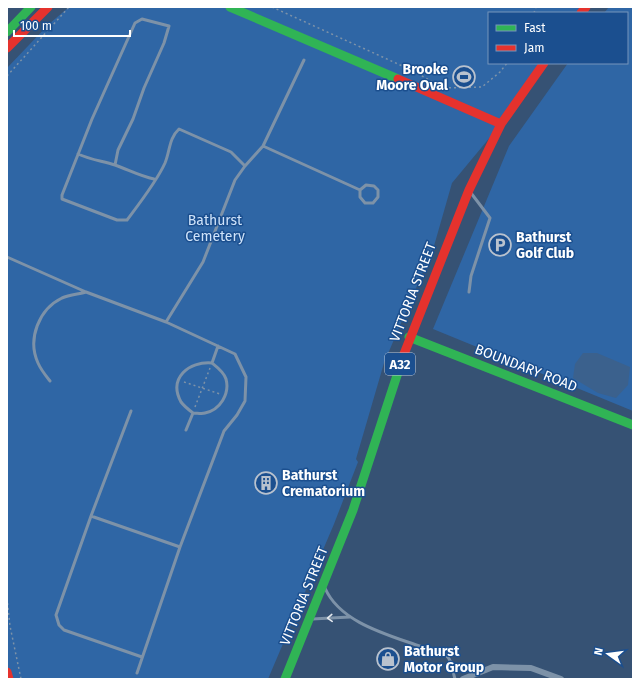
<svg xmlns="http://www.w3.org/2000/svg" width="640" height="686" viewBox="0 0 640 686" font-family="'Fira Sans',sans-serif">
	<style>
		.green { fill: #2f66a5 }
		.water { fill: #3b618d }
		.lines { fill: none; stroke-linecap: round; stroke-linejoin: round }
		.path { stroke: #7d92a8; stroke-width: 1.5; stroke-dasharray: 2 3; stroke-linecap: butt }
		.lane { stroke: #7d92a8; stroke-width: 3 }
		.street { stroke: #7d92a8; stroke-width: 6 }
		.fast { stroke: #30b455; stroke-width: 9 }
		.jam { stroke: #e5322d; stroke-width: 9 }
		.oneway { stroke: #e5e9ee }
		.labels { text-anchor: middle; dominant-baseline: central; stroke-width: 3; stroke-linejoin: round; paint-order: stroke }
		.shield { fill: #1b4f8f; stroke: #bbcadd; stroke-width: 1 }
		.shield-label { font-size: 13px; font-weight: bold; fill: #fff }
		.poi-label { font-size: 14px; font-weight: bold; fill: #fff; stroke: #1b4f8f; text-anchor: start }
		.park-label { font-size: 14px; fill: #cfe3fa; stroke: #1b4f8f }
		.street-label { font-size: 14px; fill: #fff; stroke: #1b4f8f }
	</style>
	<rect width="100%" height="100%" fill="#365274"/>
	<path class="green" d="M 69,7 L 586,7 L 581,13 L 489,13 L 489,63 L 545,63 L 501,124 L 452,183 L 434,246 L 384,363 L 356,459 L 358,462 L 334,524 L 268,679 L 7,679 L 7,68 L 49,24 Z
		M 609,7 L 633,7 L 633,411 L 433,329 L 509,146 L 568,63 L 627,63 L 627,13 L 604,13 Z"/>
	<path class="water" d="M 583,353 L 597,353 L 630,367 L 628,385 L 616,398 L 598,393 L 573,378 L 575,364 Z"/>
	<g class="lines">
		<path class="path" d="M 272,7 L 409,69 L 444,88
			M 534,13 L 536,7
			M 7,76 L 69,7
			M 444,88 L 482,87 L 500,72 L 507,63
			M 184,382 L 220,394
			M 195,407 L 210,368
			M 7,598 L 10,626 L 21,679"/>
		<path class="lane" d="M 263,146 L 360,190 L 366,185 L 374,186 L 378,190 L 378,197 L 373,203 L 365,203 L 360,197 L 360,190
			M 78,154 C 91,160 103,161 115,165 C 129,170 140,176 154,179
			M 115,165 L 118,150 L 133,119 L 144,88 L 164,43 L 169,26 L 142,19 L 135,23 L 92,119 L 62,195 L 62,199 L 117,220 L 127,220 C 139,204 157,181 165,163 C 170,151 169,138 179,129 L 231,152 L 245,166
			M 7,257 L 86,292 L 166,322 L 235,354 L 246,377 L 245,401 L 237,415 L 224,431 L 180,547 L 137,673
			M 469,292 L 471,276 L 490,218 L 471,193
			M 166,322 L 203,262 L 235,180 L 245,166 L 263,146 L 304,60
			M 50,381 C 46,376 41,370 38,363 C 27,339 39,309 62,298 C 69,295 79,294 86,292
			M 131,411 L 91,516 L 56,615 L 59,625 L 64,630 L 142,657
			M 193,413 C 189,410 184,406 181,402 C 168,378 189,361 212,363 L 218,346
			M 186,430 L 193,413 C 197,413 202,414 205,413 C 220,410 230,394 226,379 C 224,372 217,367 212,363
			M 91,516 L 180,547
			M 325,588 C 340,623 389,635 422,647 C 428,649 439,650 445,654 C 453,661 452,670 455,679
			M 312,619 L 350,617"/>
		<path class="street" d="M 463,679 L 493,667 L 531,668 L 561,679"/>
		<path class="fast" d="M 230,7 L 398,79
			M 7,32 L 31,7
			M 409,337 L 633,425
			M 285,679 L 353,510 L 404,354"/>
		<path class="jam" d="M 581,13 L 586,7
			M 7,48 L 48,7
			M 398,79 L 501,124
			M 404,354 L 469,190 L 501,124 L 544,63
			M 7,672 L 9,679"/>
	</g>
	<defs><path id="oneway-chevron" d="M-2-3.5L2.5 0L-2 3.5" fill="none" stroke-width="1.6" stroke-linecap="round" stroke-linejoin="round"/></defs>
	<use class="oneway" href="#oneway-chevron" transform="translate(330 618) rotate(177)"/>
	<defs>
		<g id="stadium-ring" transform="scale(1.15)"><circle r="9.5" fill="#1b4f8f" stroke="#b9c2ce" stroke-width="1.5"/><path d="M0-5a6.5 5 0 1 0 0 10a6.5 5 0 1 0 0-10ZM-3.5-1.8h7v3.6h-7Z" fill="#b9c2ce"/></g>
		<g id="parking-ring" transform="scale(1.15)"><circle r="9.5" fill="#1b4f8f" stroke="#b9c2ce" stroke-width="1.5"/><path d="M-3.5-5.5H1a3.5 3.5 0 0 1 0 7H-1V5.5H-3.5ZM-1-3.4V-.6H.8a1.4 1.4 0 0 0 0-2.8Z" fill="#b9c2ce"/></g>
		<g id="building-ring" transform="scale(1.15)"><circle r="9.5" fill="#1b4f8f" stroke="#b9c2ce" stroke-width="1.5"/><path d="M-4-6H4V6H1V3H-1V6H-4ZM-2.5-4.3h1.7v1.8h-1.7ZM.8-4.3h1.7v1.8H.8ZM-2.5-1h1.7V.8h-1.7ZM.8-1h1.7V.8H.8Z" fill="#b9c2ce"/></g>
		<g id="shop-ring" transform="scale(1.15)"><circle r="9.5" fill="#1b4f8f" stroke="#b9c2ce" stroke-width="1.5"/><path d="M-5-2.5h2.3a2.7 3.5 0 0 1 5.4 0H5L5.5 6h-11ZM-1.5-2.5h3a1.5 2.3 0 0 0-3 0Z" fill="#b9c2ce"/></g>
	</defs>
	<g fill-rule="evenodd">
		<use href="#stadium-ring" x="464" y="77"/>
		<use href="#parking-ring" x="500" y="245"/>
		<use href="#building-ring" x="266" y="483"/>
		<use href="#shop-ring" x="388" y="659"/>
	</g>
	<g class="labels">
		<rect class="shield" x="385" y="353" width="30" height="22" rx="3"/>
		<g class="shield-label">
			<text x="400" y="364">A32</text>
		</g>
		<g class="poi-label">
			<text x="448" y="69" text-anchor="end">Brooke<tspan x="448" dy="16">Moore Oval</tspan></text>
			<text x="516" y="237">Bathurst<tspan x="516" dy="16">Golf Club</tspan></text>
			<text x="282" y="475">Bathurst<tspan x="282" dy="16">Crematorium</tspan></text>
			<text x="404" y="651">Bathurst<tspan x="404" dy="16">Motor Group</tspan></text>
		</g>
		<g class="park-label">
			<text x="215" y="220">Bathurst<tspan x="215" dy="16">Cemetery</tspan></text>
		</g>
		<g class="street-label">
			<text transform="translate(413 292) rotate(-69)">VITTORIA STREET</text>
			<text transform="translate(526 368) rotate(21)">BOUNDARY ROAD</text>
			<text transform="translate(304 596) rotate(-68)">VITTORIA STREET</text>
		</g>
	</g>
	<rect width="640" height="686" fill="none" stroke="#ffffff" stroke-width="16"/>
	<rect x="488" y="12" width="140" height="52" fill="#1b4f8f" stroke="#7695bc"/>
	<rect x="496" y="25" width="20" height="6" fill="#30b455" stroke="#7695bc"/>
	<text x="524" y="32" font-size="12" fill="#ffffff">Fast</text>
	<rect x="496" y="45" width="20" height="6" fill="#e5322d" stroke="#7695bc"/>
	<text x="524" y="52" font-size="12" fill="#ffffff">Jam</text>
	<g transform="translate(608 654) rotate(284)" stroke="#1b4f8f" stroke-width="3" paint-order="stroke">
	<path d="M0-3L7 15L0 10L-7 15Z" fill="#ffffff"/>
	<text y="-6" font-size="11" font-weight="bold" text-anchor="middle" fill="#ffffff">N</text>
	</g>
	<path d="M14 30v6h116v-6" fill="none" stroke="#ffffff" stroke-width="2"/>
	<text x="20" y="30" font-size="12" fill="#ffffff" stroke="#1b4f8f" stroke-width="3" paint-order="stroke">100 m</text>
</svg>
